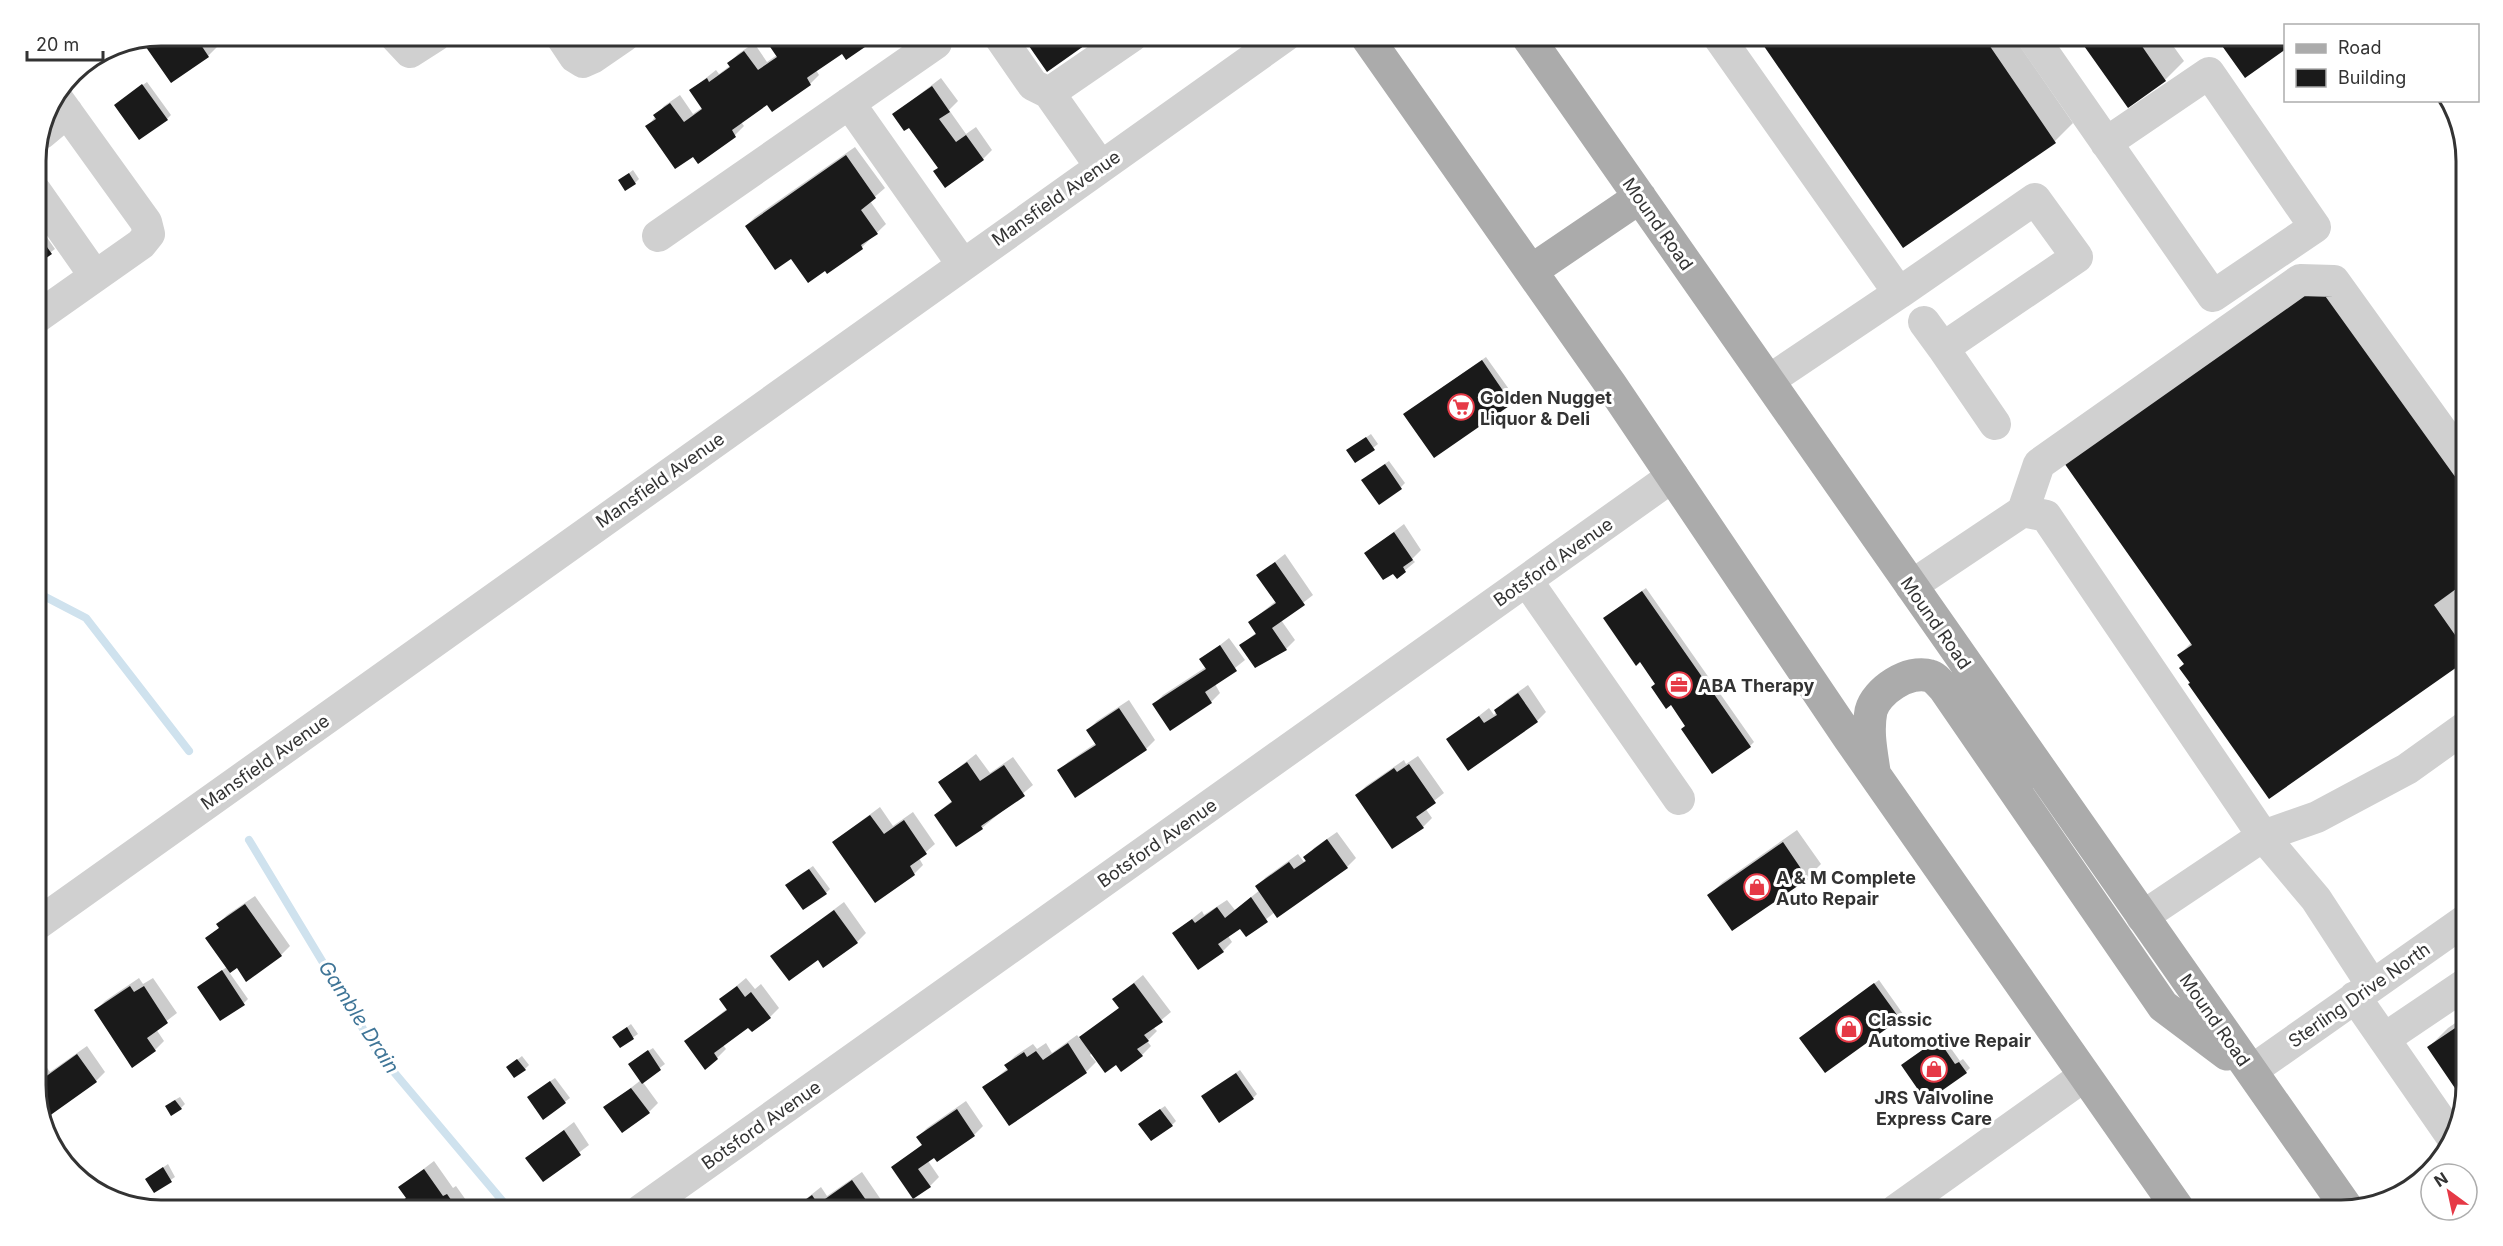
<svg xmlns="http://www.w3.org/2000/svg" width="2503" height="1246" viewBox="0 0 2503 1246" font-family="Inter,sans-serif">
	<style>
		.shadow { fill: #0003 }
		.lines { fill: none; stroke-linecap: round; stroke-linejoin: round }
		.stream { stroke: #cfe2ee; stroke-width: 8 }
		.building { fill: #1a1a1a }
		.minor { stroke: #d0d0d0; stroke-width: 32 }
		.major { stroke: #ababab; stroke-width: 33 }
		.labels { text-anchor: middle; dominant-baseline: central; stroke-width: 6; stroke-linejoin: round; paint-order: stroke }
		.street-label { font-size: 18px; fill: #333; stroke: #fff }
		.poi-label { font-size: 18px; font-weight: bold; fill: #333; stroke: #fff; text-anchor: start }
		.water-label { font-size: 20px; font-style: italic; fill: #3f7597; stroke: #fff }
		.rim { fill: none; stroke: #333; stroke-width: 3 }
	</style>
	<rect width="100%" height="100%" fill="#fff"/>
	<path class="shadow" d="M 162,36 L 210,36 L 217,47 L 208,56 L 142,40 Z
		M 767,36 L 878,36 L 842,52 L 816,70 L 819,75 L 810,84 L 768,103 L 741,122 L 744,126 L 735,135 L 693,155 L 647,127 L 664,106 L 680,95 L 693,114 L 703,107 L 691,90 L 716,70 L 719,74 L 731,65 L 729,63 L 738,54 L 754,43 L 767,62 L 777,55 Z
		M 1759,36 L 2013,36 L 2073,123 L 2055,141 L 1904,246 Z
		M 2079,36 L 2166,36 L 2184,61 L 2165,80 L 2128,106 Z
		M 941,78 L 958,101 L 949,110 L 966,134 L 976,127 L 992,150 L 983,159 L 935,171 L 939,167 L 910,126 L 894,114 Z
		M 147,82 L 171,115 L 167,119 L 120,101 Z
		M 855,147 L 885,188 L 870,201 L 886,224 L 862,247 L 827,272 L 825,269 L 792,257 L 746,226 L 755,217 Z
		M 633,170 L 639,179 L 635,183 L 620,180 Z
		M 36,222 L 55,249 L 36,263 Z
		M 1486,357 L 1516,399 L 1434,456 L 1405,414 Z
		M 1371,434 L 1378,444 L 1356,461 L 1352,447 Z
		M 2467,443 L 2467,579 L 2453,589 L 2467,608 L 2467,658 L 2191,683 L 2185,664 L 2179,655 L 2192,642 Z
		M 1389,461 L 1405,483 L 1401,487 L 1367,476 Z
		M 1404,524 L 1421,550 L 1412,559 L 1415,562 L 1397,577 L 1366,553 Z
		M 1285,554 L 1313,595 L 1281,620 L 1295,640 L 1286,649 L 1256,666 L 1241,645 L 1257,632 L 1250,622 L 1276,601 L 1258,575 Z
		M 1646,588 L 1754,742 L 1750,746 L 1686,725 L 1609,614 Z
		M 1229,638 L 1245,660 L 1215,684 L 1220,693 L 1211,702 L 1171,729 L 1154,704 L 1163,695 L 1206,667 L 1201,660 Z
		M 1528,685 L 1546,712 L 1537,721 L 1448,740 L 1489,708 L 1494,715 L 1505,701 Z
		M 1129,700 L 1155,740 L 1146,749 L 1059,771 L 1068,762 L 1096,743 L 1088,730 L 1097,721 Z
		M 976,754 L 990,773 L 1013,757 L 1033,785 L 982,828 L 935,815 L 953,800 L 940,782 Z
		M 1418,756 L 1444,793 L 1425,808 L 1432,818 L 1423,827 L 1357,795 L 1366,786 L 1404,760 L 1406,764 Z
		M 880,807 L 893,826 L 913,812 L 935,844 L 919,858 L 923,865 L 914,874 L 875,901 L 833,842 Z
		M 1797,830 L 1821,864 L 1807,878 L 1709,895 L 1723,882 Z
		M 1337,832 L 1356,858 L 1347,867 L 1275,912 L 1246,935 L 1241,927 L 1228,936 L 1232,942 L 1223,951 L 1174,933 L 1202,911 L 1204,915 L 1227,900 L 1235,910 L 1260,890 L 1257,886 L 1266,877 L 1298,854 L 1304,862 L 1314,848 Z
		M 813,866 L 830,889 L 826,893 L 791,881 Z
		M 255,896 L 290,946 L 281,955 L 237,966 L 229,972 L 248,999 L 244,1003 L 203,983 L 227,967 L 207,938 L 220,927 L 218,924 L 227,915 Z
		M 844,902 L 866,933 L 857,942 L 818,958 L 772,956 Z
		M 1143,975 L 1171,1012 L 1153,1027 L 1157,1031 L 1147,1041 L 1151,1046 L 1142,1055 L 1116,1063 L 1092,1053 L 1090,1055 L 1096,1062 L 1087,1071 L 1009,1124 L 984,1088 L 1008,1068 L 1006,1065 L 1015,1056 L 1033,1044 L 1037,1049 L 1046,1043 L 1052,1053 L 1077,1035 L 1080,1039 L 1120,1007 L 1114,999 Z
		M 139,978 L 143,984 L 153,978 L 177,1013 L 156,1029 L 164,1041 L 155,1050 L 96,1010 L 105,1001 Z
		M 746,978 L 755,989 L 761,984 L 779,1008 L 770,1017 L 749,1026 L 723,1045 L 726,1049 L 717,1058 L 686,1041 L 728,1008 L 721,999 Z
		M 1879,980 L 1903,1014 L 1899,1018 L 1805,1034 Z
		M 2467,1015 L 2467,1084 L 2464,1098 L 2429,1047 L 2448,1028 Z
		M 631,1024 L 638,1034 L 620,1046 L 614,1037 Z
		M 1942,1036 L 1960,1061 L 1963,1059 L 1970,1068 L 1966,1072 L 1914,1095 L 1920,1090 L 1907,1061 Z
		M 87,1046 L 105,1072 L 96,1081 L 45,1118 L 36,1093 L 36,1063 L 41,1059 L 50,1072 Z
		M 653,1048 L 665,1064 L 642,1081 L 658,1103 L 649,1112 L 605,1108 L 641,1080 L 634,1060 Z
		M 522,1056 L 529,1065 L 525,1069 L 512,1064 Z
		M 1240,1070 L 1257,1094 L 1253,1098 L 1207,1092 Z
		M 555,1078 L 570,1098 L 544,1118 L 533,1093 Z
		M 180,1097 L 185,1104 L 181,1108 L 171,1102 Z
		M 966,1101 L 983,1126 L 974,1135 L 928,1161 L 939,1177 L 930,1186 L 893,1167 L 923,1144 L 918,1137 L 927,1128 Z
		M 1165,1106 L 1176,1121 L 1172,1125 L 1144,1120 Z
		M 574,1122 L 589,1145 L 543,1180 L 527,1158 Z
		M 434,1161 L 453,1188 L 456,1186 L 473,1210 L 388,1210 L 407,1197 L 400,1187 Z
		M 168,1164 L 175,1177 L 154,1191 L 147,1179 Z
		M 862,1172 L 886,1207 L 883,1210 L 792,1210 L 821,1187 L 827,1196 Z"/>
	<g class="lines">
		<path class="stream" d="M 36,592 L 86,618 L 189,751
			M 249,840 L 377,1052 L 510,1210"/>
	</g>
	<path class="building" d="M 162,36 L 195,36 L 209,57 L 171,83 L 141,40 Z
		M 766,36 L 881,36 L 846,60 L 842,54 L 808,77 L 807,78 L 811,85 L 772,112 L 767,105 L 732,130 L 736,137 L 698,164 L 693,157 L 675,169 L 645,126 L 656,119 L 653,115 L 670,103 L 684,122 L 702,109 L 689,90 L 707,78 L 709,82 L 730,67 L 727,63 L 744,51 L 758,70 L 777,57 L 764,38 Z
		M 1022,36 L 1098,36 L 1047,72 Z
		M 1757,36 L 1983,36 L 2056,143 L 1903,248 Z
		M 2077,36 L 2142,36 L 2137,39 L 2166,81 L 2128,108 Z
		M 2215,36 L 2286,36 L 2286,49 L 2245,78 Z
		M 142,84 L 168,120 L 139,140 L 114,105 Z
		M 932,86 L 950,112 L 939,119 L 956,142 L 966,135 L 984,160 L 945,188 L 933,171 L 938,168 L 909,128 L 904,131 L 892,114 Z
		M 846,155 L 876,198 L 861,210 L 878,234 L 861,245 L 863,249 L 827,274 L 825,271 L 808,283 L 791,259 L 775,270 L 745,226 Z
		M 629,173 L 636,184 L 625,191 L 618,180 Z
		M 36,232 L 52,254 L 36,265 Z
		M 2329,291 L 2467,487 L 2467,581 L 2434,605 L 2467,652 L 2467,660 L 2269,799 L 2188,684 L 2190,683 L 2179,668 L 2184,664 L 2177,655 L 2192,645 L 2062,460 L 2297,294 Z
		M 1482,360 L 1512,404 L 1434,458 L 1403,414 Z
		M 1366,437 L 1375,450 L 1355,463 L 1346,450 Z
		M 1385,464 L 1402,489 L 1379,505 L 1361,480 Z
		M 1394,532 L 1413,560 L 1403,567 L 1406,572 L 1397,579 L 1393,574 L 1383,580 L 1364,553 Z
		M 1275,562 L 1305,605 L 1272,628 L 1287,650 L 1255,668 L 1239,645 L 1256,634 L 1248,622 L 1276,603 L 1256,575 Z
		M 1642,591 L 1751,747 L 1712,774 L 1681,729 L 1685,726 L 1671,705 L 1666,709 L 1651,687 L 1655,684 L 1640,662 L 1636,666 L 1603,618 Z
		M 1220,645 L 1237,671 L 1205,692 L 1212,703 L 1170,731 L 1152,704 L 1206,669 L 1199,659 Z
		M 1518,693 L 1538,722 L 1468,771 L 1446,739 L 1479,716 L 1484,723 L 1497,715 L 1494,710 Z
		M 1119,708 L 1147,750 L 1075,798 L 1057,770 L 1096,745 L 1086,730 Z
		M 967,762 L 980,781 L 1004,765 L 1025,796 L 981,826 L 983,829 L 956,847 L 934,815 L 952,802 L 938,782 Z
		M 1409,764 L 1436,803 L 1416,817 L 1424,828 L 1392,849 L 1355,795 L 1394,768 L 1397,772 Z
		M 870,815 L 884,834 L 904,820 L 927,854 L 910,866 L 915,875 L 875,903 L 832,842 Z
		M 1327,839 L 1348,868 L 1277,918 L 1255,886 L 1289,862 L 1294,869 L 1306,861 L 1303,857 Z
		M 1783,842 L 1808,879 L 1732,931 L 1707,895 Z
		M 809,869 L 827,894 L 803,910 L 785,885 Z
		M 1251,897 L 1268,922 L 1246,937 L 1240,929 L 1218,944 L 1224,952 L 1198,970 L 1172,933 L 1192,919 L 1195,923 L 1217,907 L 1225,918 Z
		M 245,904 L 282,956 L 246,982 L 237,968 L 230,973 L 205,938 L 219,928 L 216,924 Z
		M 834,910 L 858,943 L 823,968 L 818,960 L 789,981 L 770,956 Z
		M 222,970 L 245,1005 L 220,1021 L 197,987 Z
		M 1134,983 L 1163,1022 L 1144,1035 L 1149,1041 L 1137,1049 L 1143,1056 L 1121,1072 L 1116,1065 L 1105,1073 L 1079,1037 L 1119,1008 L 1112,999 Z
		M 1874,983 L 1900,1019 L 1825,1073 L 1799,1038 Z
		M 130,986 L 134,992 L 144,986 L 168,1023 L 147,1038 L 156,1051 L 132,1068 L 94,1010 Z
		M 737,986 L 745,997 L 751,992 L 771,1018 L 752,1032 L 748,1028 L 714,1053 L 718,1059 L 705,1070 L 684,1041 L 727,1010 L 719,999 Z
		M 2467,1020 L 2467,1084 L 2463,1100 L 2427,1047 Z
		M 627,1027 L 634,1039 L 620,1048 L 612,1037 Z
		M 1938,1039 L 1955,1064 L 1959,1062 L 1967,1073 L 1920,1106 L 1912,1095 L 1919,1091 L 1901,1065 Z
		M 1068,1043 L 1087,1073 L 1009,1126 L 982,1087 L 1008,1070 L 1004,1065 L 1024,1052 L 1027,1057 L 1036,1051 L 1043,1060 Z
		M 648,1050 L 661,1070 L 642,1084 L 628,1064 Z
		M 77,1054 L 97,1082 L 45,1119 L 36,1093 L 36,1074 L 41,1080 Z
		M 517,1059 L 526,1070 L 514,1078 L 506,1067 Z
		M 1236,1073 L 1254,1099 L 1219,1123 L 1201,1096 Z
		M 550,1081 L 566,1103 L 543,1120 L 527,1097 Z
		M 631,1088 L 650,1113 L 622,1133 L 603,1107 Z
		M 175,1100 L 182,1109 L 171,1116 L 165,1106 Z
		M 957,1109 L 975,1136 L 937,1162 L 934,1158 L 918,1169 L 931,1187 L 913,1199 L 891,1167 L 922,1145 L 916,1137 Z
		M 1160,1109 L 1173,1126 L 1151,1141 L 1138,1124 Z
		M 564,1130 L 581,1155 L 543,1182 L 525,1158 Z
		M 163,1167 L 172,1182 L 154,1193 L 145,1179 Z
		M 424,1169 L 443,1196 L 447,1194 L 458,1210 L 390,1210 L 406,1198 L 398,1187 Z
		M 852,1180 L 873,1210 L 791,1210 L 812,1195 L 818,1204 Z"/>
	<g class="lines">
		<path class="minor" d="M 395,36 L 410,52 L 435,36
			M 561,36 L 575,57 L 583,62 L 592,58 L 624,36
			M 999,36 L 1033,85 L 1049,93 L 1101,167
			M 1718,36 L 1899,293 L 1768,381
			M 2032,36 L 2213,296 L 2315,227 L 2209,73 L 2106,143
			M 1049,93 L 1132,36
			M 849,103 L 963,265
			M 42,133 L 67,112
			M 36,192 L 95,276
			M 658,236 L 936,43
			M 1899,293 L 2035,199 L 2077,257 L 1943,348 L 1924,322
			M 36,318 L 141,244 L 149,234 L 146,222 L 56,97
			M 1943,348 L 1995,424
			M 2023,511 L 2039,464 L 2300,280 L 2334,281 L 2467,466
			M 1527,581 L 1679,799
			M 1911,586 L 2023,511 L 2046,516 L 2263,836 L 2142,917
			M 36,925 L 1285,36
			M 2372,985 L 2316,899 L 2263,836 L 2317,817 L 2407,769 L 2467,726
			M 2355,997 L 2454,1140
			M 2384,1039 L 2467,983
			M 2251,1071 L 2467,919
			M 641,1210 L 1673,476
			M 1896,1210 L 2084,1076"/>
		<path class="major" d="M 1366,36 L 1611,385 L 1849,738 L 2179,1210
			M 1527,36 L 2347,1208
			M 1531,271 L 1640,197
			M 1874,771 C 1871,751 1867,731 1871,711 C 1876,691 1909,669 1930,676 C 1935,677 1940,684 1944,688 L 2163,1006 L 2227,1054"/>
	</g>
	<defs>
		<g id="supermarket-ring" transform="scale(1.35)"><circle r="9.5" fill="#fff" stroke="#e63946" stroke-width="1.5"/><path d="M-6-5.5h2.5l.6 2H6L4.5 2H-2.5L-4.4-4H-6ZM-1.5 3.2a1.3 1.3 0 1 0 .1 0ZM3 3.2a1.3 1.3 0 1 0 .1 0Z" fill="#e63946"/></g>
		<g id="office-ring" transform="scale(1.35)"><circle r="9.5" fill="#fff" stroke="#e63946" stroke-width="1.5"/><path d="M-6-3h4V-5.5h4V-3h4V5H-6ZM-1-4.5V-3h2v-1.5ZM-6 0V1H6V0Z" fill="#e63946"/></g>
		<g id="shop-ring" transform="scale(1.35)"><circle r="9.5" fill="#fff" stroke="#e63946" stroke-width="1.5"/><path d="M-5-2.5h2.3a2.7 3.5 0 0 1 5.4 0H5L5.5 6h-11ZM-1.5-2.5h3a1.5 2.3 0 0 0-3 0Z" fill="#e63946"/></g>
	</defs>
	<g fill-rule="evenodd">
		<use href="#supermarket-ring" x="1461" y="407"/>
		<use href="#office-ring" x="1679" y="685"/>
		<use href="#shop-ring" x="1757" y="887"/>
		<use href="#shop-ring" x="1849" y="1029"/>
		<use href="#shop-ring" x="1934" y="1069"/>
	</g>
	<g class="labels">
		<g class="street-label">
			<text transform="translate(1056 198) rotate(-35)">Mansfield Avenue</text>
			<text transform="translate(1658 224) rotate(55)">Mound Road</text>
			<text transform="translate(660 480) rotate(-35)">Mansfield Avenue</text>
			<text transform="translate(1553 562) rotate(-35)">Botsford Avenue</text>
			<text transform="translate(1936 623) rotate(55)">Mound Road</text>
			<text transform="translate(265 762) rotate(-35)">Mansfield Avenue</text>
			<text transform="translate(1157 843) rotate(-35)">Botsford Avenue</text>
			<text transform="translate(2359 995) rotate(-35)">Sterling Drive North</text>
			<text transform="translate(2215 1020) rotate(55)">Mound Road</text>
			<text transform="translate(761 1125) rotate(-35)">Botsford Avenue</text>
		</g>
		<g class="poi-label">
			<text x="1480" y="397">Golden Nugget<tspan x="1480" dy="21">Liquor &amp; Deli</tspan></text>
			<text x="1698" y="685">ABA Therapy</text>
			<text x="1776" y="877">A &amp; M Complete<tspan x="1776" dy="21">Auto Repair</tspan></text>
			<text x="1868" y="1019">Classic<tspan x="1868" dy="21">Automotive Repair</tspan></text>
			<text x="1934" y="1097" text-anchor="middle">JRS Valvoline<tspan x="1934" dy="21">Express Care</tspan></text>
		</g>
		<g class="water-label">
			<text transform="translate(359 1017) rotate(57)">Gamble Drain</text>
		</g>
	</g>
	<path d="M0 0H2503V1246H0ZM161 46H2341A115 115 0 0 1 2456 161V1085A115 115 0 0 1 2341 1200H161A115 115 0 0 1 46 1085V161A115 115 0 0 1 161 46Z" fill="#fff" fill-rule="evenodd"/>
	<path class="rim" d="M161 46H2341A115 115 0 0 1 2456 161V1085A115 115 0 0 1 2341 1200H161A115 115 0 0 1 46 1085V161A115 115 0 0 1 161 46Z"/>
	<rect x="2284" y="24" width="195" height="78" fill="#ffffff" stroke="#adadad" stroke-width="1.5"/>
	<rect x="2296" y="44" width="30" height="9" fill="#ababab" stroke="#adadad" stroke-width="1.5"/>
	<text x="2338" y="54" font-size="18" fill="#333333">Road</text>
	<rect x="2296" y="69" width="30" height="18" fill="#1a1a1a" stroke="#adadad" stroke-width="1.5"/>
	<text x="2338" y="84" font-size="18" fill="#333333">Building</text>
	<g transform="translate(2449 1192) rotate(327)"><circle r="28" fill="#ffffff" stroke="#adadad" stroke-width="1.5"/>
	<path d="M0-4.5L10 22L0 15L-10 22Z" fill="#e63946"/>
	<text y="-9" font-size="16" font-weight="bold" text-anchor="middle" fill="#333333">N</text>
	</g>
	<path d="M27 51v9h76v-9" fill="none" stroke="#333333" stroke-width="3"/>
	<text x="36" y="51" font-size="18" fill="#333333" stroke="#ffffff" stroke-width="4.5" paint-order="stroke">20 m</text>
</svg>
